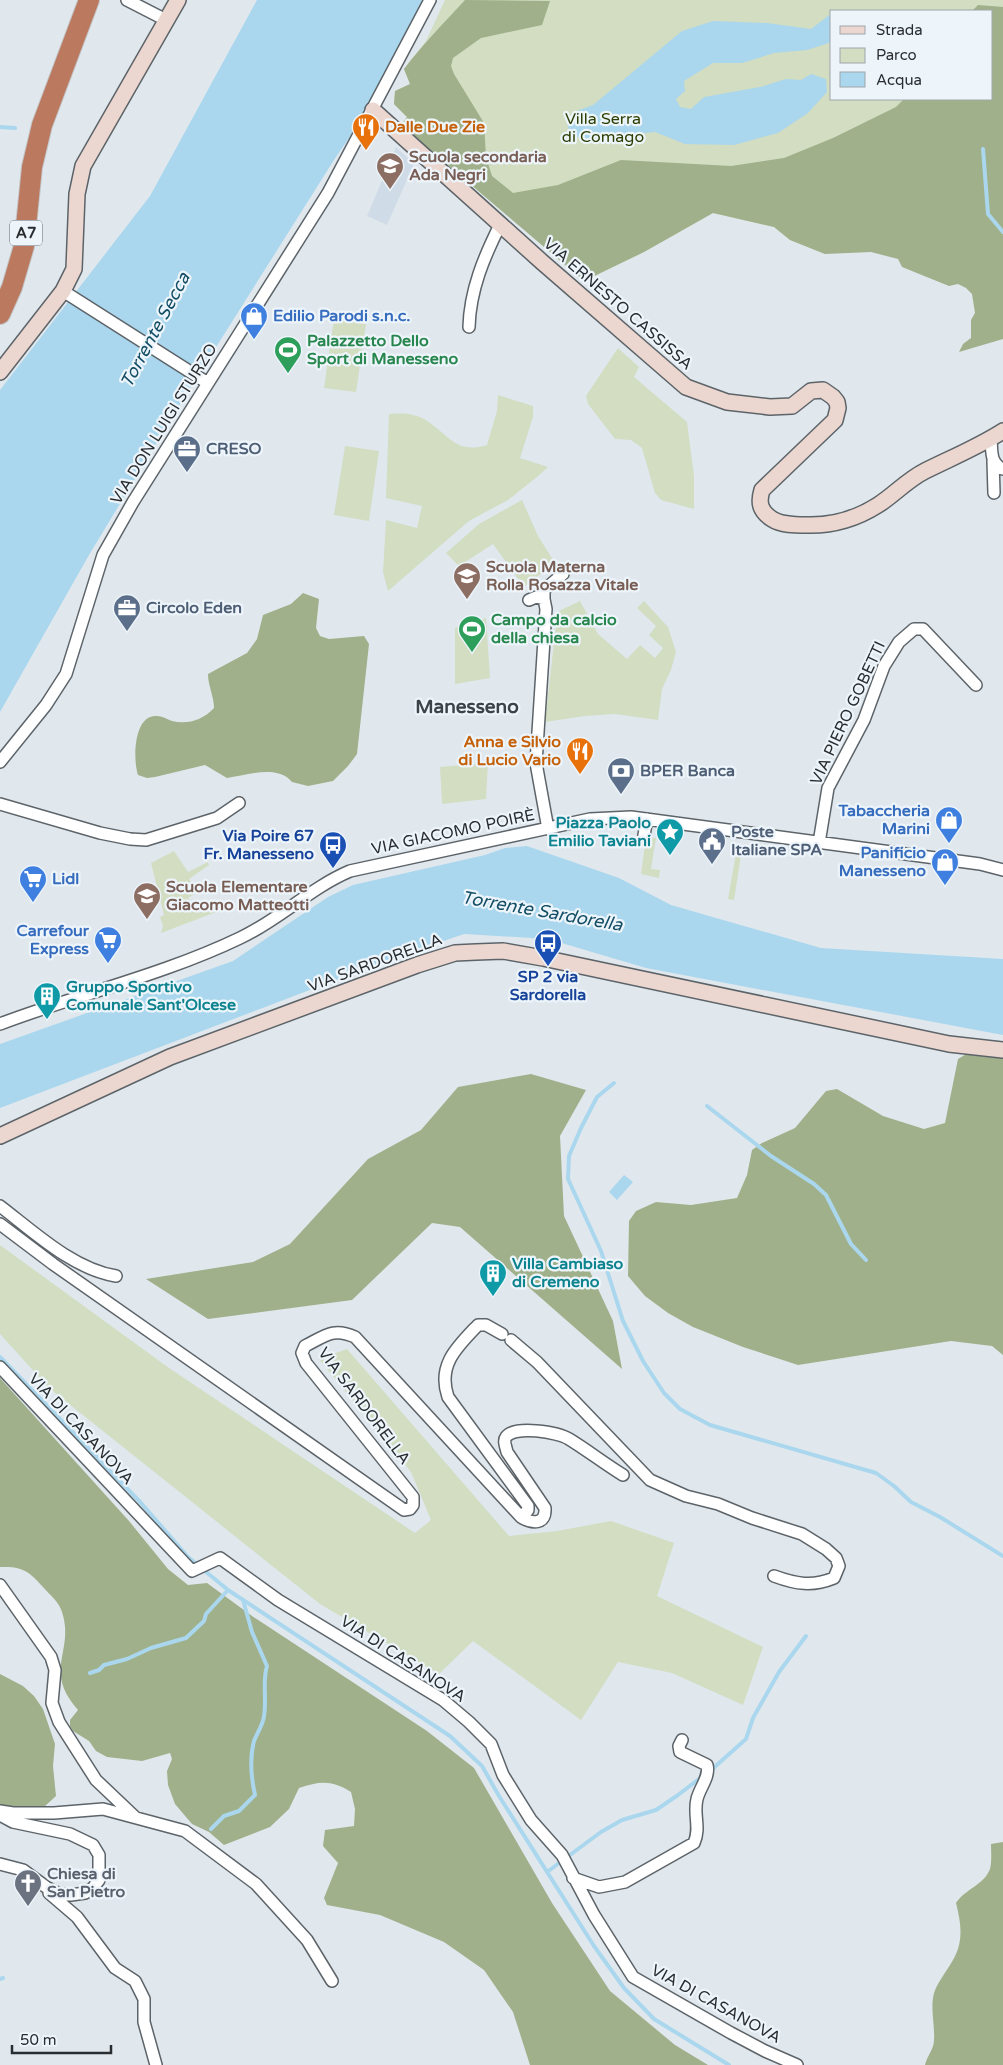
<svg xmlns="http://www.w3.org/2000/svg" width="1003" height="2065" viewBox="0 0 1003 2065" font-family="'Varela Round',sans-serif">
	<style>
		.built { fill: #cfdce7 }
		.green { fill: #d2ddc2; fill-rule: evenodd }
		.forest { fill: #a0b08a }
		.water { fill: #aad7ed }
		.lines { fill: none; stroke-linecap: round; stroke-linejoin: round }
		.stream { stroke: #aad7ed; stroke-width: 4 }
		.street-casing { stroke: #5d6469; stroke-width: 14 }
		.secondary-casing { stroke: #5d6469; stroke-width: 18 }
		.highway-casing { stroke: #c3c4c5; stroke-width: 22 }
		.street { stroke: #fff; stroke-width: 11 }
		.secondary { stroke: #ebd7cf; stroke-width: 15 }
		.highway { stroke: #bb7960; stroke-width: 20 }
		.labels { text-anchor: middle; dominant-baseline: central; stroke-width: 4.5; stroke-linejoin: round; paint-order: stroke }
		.shield { fill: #edf5fb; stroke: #64696d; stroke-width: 1 }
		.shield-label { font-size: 15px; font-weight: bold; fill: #2a2d30 }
		.park-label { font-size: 16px; fill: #2b3e00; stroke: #edf5fb }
		.food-label { font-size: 16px; font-weight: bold; fill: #c56008; stroke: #edf5fb; text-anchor: start }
		.education-label { font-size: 16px; font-weight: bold; fill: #785e54; stroke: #edf5fb; text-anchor: start }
		.street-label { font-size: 16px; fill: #2a2d30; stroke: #edf5fb }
		.shop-label { font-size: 16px; font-weight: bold; fill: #366cbe; stroke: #edf5fb; text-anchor: end }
		.leisure-label { font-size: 16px; font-weight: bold; fill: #27864d; stroke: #edf5fb; text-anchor: start }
		.service-label { font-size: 16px; font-weight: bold; fill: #4e5e75; stroke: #edf5fb; text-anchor: start }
		.culture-label { font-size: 16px; font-weight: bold; fill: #0d838f; stroke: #edf5fb; text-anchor: start }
		.transit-label { font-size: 16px; font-weight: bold; fill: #164399; stroke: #edf5fb; text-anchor: end }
		.worship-label { font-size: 16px; font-weight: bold; fill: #5b616d; stroke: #edf5fb; text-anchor: start }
		.water-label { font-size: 18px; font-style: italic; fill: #134e64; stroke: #edf5fb }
		.quarter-label { font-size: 19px; font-weight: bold; fill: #3d4449; stroke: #edf5fb }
	</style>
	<rect width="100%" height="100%" fill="#e0e8ee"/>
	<path class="built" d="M 396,147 L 414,164 L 387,225 L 367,216 Z"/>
	<path class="green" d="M 445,0 L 1003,0 L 1003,108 L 825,254 L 790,240 L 774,227 L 713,213 L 644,252 L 584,281 L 401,125 L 407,117 L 394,104 L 395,91 L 410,84 L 404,69 L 426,41 ZM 832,11 L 992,11 L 992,99 L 832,99 Z
		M 334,319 L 366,324 L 356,392 L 324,388 Z
		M 618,348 L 639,367 L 634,377 L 687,422 L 694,476 L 694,509 L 661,500 L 655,493 L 642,448 L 631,440 L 615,439 L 588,404 L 586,396 Z
		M 498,395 L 533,406 L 533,417 L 520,458 L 548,467 L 537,477 L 508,500 L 469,521 L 388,591 L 383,572 L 386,520 L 417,528 L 422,506 L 386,498 L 389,414 C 401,413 413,413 424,419 C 448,433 455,455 487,445 L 497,411 Z
		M 345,446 L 379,451 L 369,521 L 334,515 Z
		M 522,500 L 538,536 L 555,563 L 524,587 L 493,544 L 459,566 L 446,553 L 479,524 Z
		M 580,601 L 598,634 L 627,659 L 640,645 L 655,658 L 663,648 L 649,635 L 656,626 L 637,608 L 644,601 L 668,627 L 676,652 L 671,670 L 662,689 L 658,720 L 615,714 L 585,716 L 545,722 L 557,616 L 559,611 Z
		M 486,618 L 490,678 L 455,684 L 455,628 Z
		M 488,763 L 486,799 L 442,804 L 440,767 Z
		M 646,837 L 656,838 L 651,869 L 660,870 L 659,878 L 641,874 Z
		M 737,848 L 742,849 L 734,900 L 728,899 Z
		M 174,851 L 188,872 L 208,862 L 209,865 L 189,879 L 198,892 L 188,898 L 199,913 L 219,900 L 224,909 L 161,933 L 163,926 L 160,917 L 164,915 L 151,863 Z
		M 0,1245 L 169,1368 L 415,1533 L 431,1520 L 411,1472 L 319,1359 L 347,1349 L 509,1536 L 557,1531 L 611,1521 L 674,1543 L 657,1596 L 763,1647 L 743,1705 L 672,1673 L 618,1662 L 581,1720 L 473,1641 L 439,1674 L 320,1604 L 49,1388 L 0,1334 Z"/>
	<path class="forest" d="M 465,0 L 550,1 L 542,25 L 481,38 L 453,58 L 451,66 L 454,74 L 484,123 L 486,157 L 492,176 L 513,193 L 558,185 L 621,160 L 731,166 L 784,158 L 833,138 L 896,107 L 904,99 L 992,99 L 992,11 L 972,11 L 978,5 L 1003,7 L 1003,339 L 959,352 L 963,344 L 971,338 L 971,320 L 975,313 L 972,294 L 966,288 L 958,284 L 949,286 L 902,267 L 898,259 L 871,252 L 825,254 L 790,240 L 774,227 L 713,213 L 644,252 L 584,281 L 401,125 L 407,117 L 394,104 L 395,91 L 410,84 L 404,69 C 423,44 444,23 465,0 Z
		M 303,593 L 319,599 L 316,628 L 320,636 L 329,639 L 364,636 L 369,644 L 357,754 L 348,766 L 333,781 L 308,786 L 292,782 C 278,764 247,775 227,778 L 205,765 L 155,777 L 147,778 L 138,775 C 133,761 133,714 157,716 C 162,716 167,719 172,721 C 187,725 203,720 214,708 C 214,696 208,686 208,674 L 247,653 L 257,639 L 263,615 L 291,604 Z
		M 968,1053 L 1003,1058 L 1003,1355 L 992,1346 L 951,1341 L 798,1365 L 743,1347 L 693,1327 L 668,1313 L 645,1296 L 628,1276 L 629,1221 L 636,1211 L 656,1202 L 691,1205 L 737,1198 L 747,1175 L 752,1150 L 762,1143 L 795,1128 L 826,1091 L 837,1089 L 883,1116 L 924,1129 L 945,1123 L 958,1059 Z
		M 531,1074 L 586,1090 L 560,1136 L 564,1216 L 613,1321 L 622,1369 L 460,1227 L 432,1223 L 352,1300 L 208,1319 L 146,1279 L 253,1262 L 290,1244 L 368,1159 L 421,1130 L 458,1087 Z
		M 0,1378 L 129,1521 L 168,1569 L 188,1585 L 207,1583 L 252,1616 L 427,1731 L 474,1768 L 552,1903 L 610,1991 L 675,2045 L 708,2065 L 530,2065 L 513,2012 L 484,1970 L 444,1942 L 380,1915 L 327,1905 L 324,1898 L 338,1863 L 323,1846 L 325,1830 L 354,1826 L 355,1809 L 351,1792 C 332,1780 320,1781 299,1788 L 289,1809 L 270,1827 L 224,1845 L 209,1832 L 192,1824 L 175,1804 L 168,1785 L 167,1771 L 172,1759 L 170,1753 L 142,1761 L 107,1757 L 96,1751 L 89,1741 L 73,1731 L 70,1726 L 70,1720 L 78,1710 C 42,1669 75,1652 62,1612 C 59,1602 50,1595 43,1587 C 29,1571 22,1566 0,1567 Z
		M 0,1674 L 23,1686 L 34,1696 L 43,1709 L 55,1744 L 53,1766 L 56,1796 L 45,1806 L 5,1806 L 0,1804 Z
		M 1003,1842 L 1003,2065 L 925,2065 C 927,2056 934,2049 934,2040 C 935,2024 930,2009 934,1993 C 938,1981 947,1971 953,1960 C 964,1941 961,1923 956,1903 C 965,1889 984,1885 990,1869 C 992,1861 991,1852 991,1844 Z"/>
	<path class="water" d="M 257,0 L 423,0 L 407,36 L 368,110 L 334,160 L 182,401 L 89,555 L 0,712 L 0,390 L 150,196 Z
		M 832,13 L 832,42 L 807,50 L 774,53 L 742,63 L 713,63 L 684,81 L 685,91 L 676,99 L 680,107 L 691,109 L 704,97 L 760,87 L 786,79 L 801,80 L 811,74 L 826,79 L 827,92 L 808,113 L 778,133 L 734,145 L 685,144 L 655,132 L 589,139 L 571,136 L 567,123 L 574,112 L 593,105 L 682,31 L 713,21 L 767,23 L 811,29 Z
		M 527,846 L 619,878 L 671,905 L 821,948 L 1003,959 L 1003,1035 L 646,968 L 548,939 L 464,934 L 391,959 L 0,1108 L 0,1044 L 233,961 L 328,897 L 353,885 L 485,855 L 505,848 Z
		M 624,1175 L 633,1182 L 617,1200 L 609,1192 Z"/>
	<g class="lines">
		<path class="stream" d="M 0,127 L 15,128
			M 983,149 L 988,214 L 1003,232
			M 614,1083 L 597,1097 L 581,1128 L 569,1156 L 568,1179 L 601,1251 L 623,1321 L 643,1361 L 664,1393 L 680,1409 L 710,1425 L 876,1473 L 894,1486 L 911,1502 L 940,1517 L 1003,1556
			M 707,1106 L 771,1156 L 814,1184 L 826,1195 L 851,1244 L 866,1260
			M 0,1357 L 141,1503 L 188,1557 L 228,1590 L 450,1736 L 482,1766 L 499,1796 L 594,1946 L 624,1988 L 654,2019 L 729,2065
			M 90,1673 L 99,1670 L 104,1665 L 127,1659 L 151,1648 L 186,1638 L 204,1621 L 206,1614 L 228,1590
			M 710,1771 L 746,1739 L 753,1718 L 779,1672 L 806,1636
			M 211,1829 L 224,1816 L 239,1811 L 255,1795 C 251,1777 249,1760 254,1741 C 257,1733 263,1725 264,1716 C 267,1699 262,1682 267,1666 L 252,1632 L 243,1600
			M 547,1872 L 601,1832 L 622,1820 L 656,1810 L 678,1795 L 703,1776
			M 0,1979 L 3,1978"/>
		<g class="street-casing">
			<path id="street" d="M 127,0 L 166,20
				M 63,291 L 203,380
				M 469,327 C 470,290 484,257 500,225
				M 991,439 C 992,451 990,464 1003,469
				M 993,461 L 994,493
				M 544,599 L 544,590 L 563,574
				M 529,600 L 536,597 L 544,599 L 546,609 L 536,763 L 548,829
				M 0,762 L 46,705 L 66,674 L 103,555 L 133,502 L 328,193 L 430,0
				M 0,804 L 100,833 L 130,839 L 146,840 L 217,818 L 239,803
				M 644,835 L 647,819
				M 819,843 L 828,788 L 864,720 L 884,666 L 899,642 L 914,629 L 923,629 L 976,685
				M 0,1024 C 79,994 163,975 240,938 C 279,920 310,888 350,871 L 590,819 L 631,817 L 980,864 L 1003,870
				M 0,1206 C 34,1232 73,1269 116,1276
				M 0,1224 L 53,1264 L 404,1510 L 410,1509 L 413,1505 L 413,1497 L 306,1363 L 302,1353 L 305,1346 C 325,1336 333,1327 355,1337 L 521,1517 L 528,1510 L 528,1506 L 448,1397 C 437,1365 457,1347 478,1325 L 486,1325 L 502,1334
				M 511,1340 L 537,1362 L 650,1480 L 686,1496 L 718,1504 L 752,1518 L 802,1534 L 826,1549 L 836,1558 L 839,1566 L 834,1578 C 812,1587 796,1584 774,1576
				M 0,1367 L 192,1571 L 220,1558 L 278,1600 L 443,1700 L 469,1722 L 491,1744 L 503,1775 L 531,1820 L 562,1855 L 594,1915 L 633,1977 L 731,2033 L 765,2051 L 797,2065
				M 521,1517 C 532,1524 546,1525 545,1508 L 507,1452 C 506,1447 503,1441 506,1437 C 514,1425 558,1432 569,1439 C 587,1450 605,1464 623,1475
				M 0,1585 L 51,1657 L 55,1670 L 52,1703 L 59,1722 L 96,1780 L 135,1817
				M 0,1811 L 13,1813 L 54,1813 L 103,1809 L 185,1831 L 256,1884 L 307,1940 L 332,1981
				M 0,1815 L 13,1822 L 70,1834 L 93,1845 L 99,1855 L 99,1880 L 93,1888 L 85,1893 L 71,1895 L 59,1894 L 46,1887 L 23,1870 L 0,1864
				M 573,1878 L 599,1887 L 625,1882 L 694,1843 C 701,1828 693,1814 697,1799 C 700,1787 710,1777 707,1765 L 680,1752 L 679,1746 L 682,1740
				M 49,1893 L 77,1917 L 115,1968 L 135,1981 L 144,1999 L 144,2022 L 156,2065"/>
		</g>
		<g class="secondary-casing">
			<path id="secondary" d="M 373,110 L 542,262 L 686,387 L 727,402 L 770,407 L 792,406 L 811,391 L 823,390 L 833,397 L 837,402 L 838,408 L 835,420 L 762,490 C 758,503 760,511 772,519 C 781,525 795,525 806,525 C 832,526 856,519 878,505 C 894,495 907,480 925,471 C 951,458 978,447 1003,431
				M 0,372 L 63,291 L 74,269 L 77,194 L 83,166 L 178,0
				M 0,1136 L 170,1057 L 417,965 L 455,953 L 476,952 L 503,951 L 543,958 L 949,1044 L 1003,1050"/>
		</g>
		<g class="highway-casing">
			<path id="highway" d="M 0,314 L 12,287 L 24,246 L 32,167 L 42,125 L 89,0"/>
		</g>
		<use href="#street" class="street"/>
		<use href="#secondary" class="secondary"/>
		<use href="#highway" class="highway"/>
	</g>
	<defs>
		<g id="restaurant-pin" transform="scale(1.4375)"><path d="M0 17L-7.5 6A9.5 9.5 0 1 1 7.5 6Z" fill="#e8710a" stroke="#edf5fb"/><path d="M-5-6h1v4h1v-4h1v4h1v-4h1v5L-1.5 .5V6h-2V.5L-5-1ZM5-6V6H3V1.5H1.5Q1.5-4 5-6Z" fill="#fff"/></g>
		<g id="school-pin" transform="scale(1.4375)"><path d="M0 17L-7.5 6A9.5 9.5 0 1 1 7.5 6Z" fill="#8d6e63" stroke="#edf5fb"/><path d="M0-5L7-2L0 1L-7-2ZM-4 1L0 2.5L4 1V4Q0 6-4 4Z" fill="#fff"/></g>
		<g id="shop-pin" transform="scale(1.4375)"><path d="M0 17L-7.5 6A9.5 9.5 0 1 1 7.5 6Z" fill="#3f7fe0" stroke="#edf5fb"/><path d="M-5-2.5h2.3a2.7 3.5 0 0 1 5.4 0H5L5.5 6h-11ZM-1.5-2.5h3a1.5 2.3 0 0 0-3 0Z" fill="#fff"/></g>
		<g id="stadium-pin" transform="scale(1.4375)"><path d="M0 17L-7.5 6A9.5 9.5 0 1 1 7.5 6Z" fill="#2e9e5b" stroke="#edf5fb"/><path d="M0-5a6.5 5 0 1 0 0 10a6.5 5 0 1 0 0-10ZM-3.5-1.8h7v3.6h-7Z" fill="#fff"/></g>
		<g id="office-pin" transform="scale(1.4375)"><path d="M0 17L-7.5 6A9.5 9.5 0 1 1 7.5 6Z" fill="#5c6f8a" stroke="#edf5fb"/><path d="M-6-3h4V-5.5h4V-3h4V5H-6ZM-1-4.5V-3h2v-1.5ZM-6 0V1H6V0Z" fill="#fff"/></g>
		<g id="bank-pin" transform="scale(1.4375)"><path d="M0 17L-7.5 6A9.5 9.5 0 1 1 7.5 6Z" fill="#5c6f8a" stroke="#edf5fb"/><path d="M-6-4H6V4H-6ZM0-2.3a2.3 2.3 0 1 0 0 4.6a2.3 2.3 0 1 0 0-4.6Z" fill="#fff"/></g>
		<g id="sight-pin" transform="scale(1.4375)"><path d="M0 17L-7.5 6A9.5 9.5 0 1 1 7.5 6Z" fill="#0f9aa8" stroke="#edf5fb"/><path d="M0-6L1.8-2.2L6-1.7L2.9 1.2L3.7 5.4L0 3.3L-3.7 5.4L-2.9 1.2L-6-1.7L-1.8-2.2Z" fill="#fff"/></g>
		<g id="civic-pin" transform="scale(1.4375)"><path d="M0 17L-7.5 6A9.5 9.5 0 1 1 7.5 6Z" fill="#5c6f8a" stroke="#edf5fb"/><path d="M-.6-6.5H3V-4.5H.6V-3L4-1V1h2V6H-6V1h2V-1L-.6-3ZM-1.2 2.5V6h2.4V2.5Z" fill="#fff"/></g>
		<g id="bus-pin" transform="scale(1.4375)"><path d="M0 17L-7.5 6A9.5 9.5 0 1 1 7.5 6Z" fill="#1a4fb4" stroke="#edf5fb"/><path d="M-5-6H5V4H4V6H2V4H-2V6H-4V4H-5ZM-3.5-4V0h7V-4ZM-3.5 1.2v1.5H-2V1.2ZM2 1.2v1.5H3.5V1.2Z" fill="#fff"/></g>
		<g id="supermarket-pin" transform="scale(1.4375)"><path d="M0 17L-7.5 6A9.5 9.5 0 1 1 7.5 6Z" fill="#3f7fe0" stroke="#edf5fb"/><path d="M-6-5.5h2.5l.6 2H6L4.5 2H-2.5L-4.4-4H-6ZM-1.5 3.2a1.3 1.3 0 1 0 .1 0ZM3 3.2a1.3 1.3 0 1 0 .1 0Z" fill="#fff"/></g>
		<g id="building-pin" transform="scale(1.4375)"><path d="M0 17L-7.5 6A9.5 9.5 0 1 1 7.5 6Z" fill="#0f9aa8" stroke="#edf5fb"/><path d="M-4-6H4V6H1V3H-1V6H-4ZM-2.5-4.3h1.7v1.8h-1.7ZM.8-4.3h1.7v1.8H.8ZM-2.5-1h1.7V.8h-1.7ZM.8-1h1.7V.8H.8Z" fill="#fff"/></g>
		<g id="church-pin" transform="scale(1.4375)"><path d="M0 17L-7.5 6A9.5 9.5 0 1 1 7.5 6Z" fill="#6b7280" stroke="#edf5fb"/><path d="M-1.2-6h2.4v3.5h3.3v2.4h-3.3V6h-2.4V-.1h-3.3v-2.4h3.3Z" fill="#fff"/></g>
	</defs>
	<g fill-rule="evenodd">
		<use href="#restaurant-pin" x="366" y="127"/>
		<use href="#school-pin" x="390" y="166"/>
		<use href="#shop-pin" x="254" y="316"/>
		<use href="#stadium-pin" x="288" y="350"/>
		<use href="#office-pin" x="187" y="449"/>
		<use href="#school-pin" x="467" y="576"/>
		<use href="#office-pin" x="127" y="608"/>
		<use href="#stadium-pin" x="472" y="629"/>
		<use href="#restaurant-pin" x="580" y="751"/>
		<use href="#bank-pin" x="621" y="771"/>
		<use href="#shop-pin" x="949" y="820"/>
		<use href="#sight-pin" x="670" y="832"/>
		<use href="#civic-pin" x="712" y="841"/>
		<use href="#bus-pin" x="333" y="845"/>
		<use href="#shop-pin" x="945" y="862"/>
		<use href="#supermarket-pin" x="33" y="879"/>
		<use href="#school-pin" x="147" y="896"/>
		<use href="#supermarket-pin" x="108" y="940"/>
		<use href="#bus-pin" x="548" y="943"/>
		<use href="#building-pin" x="47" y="996"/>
		<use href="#building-pin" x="493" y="1273"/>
		<use href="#church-pin" x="28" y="1883"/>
	</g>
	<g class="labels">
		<rect class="shield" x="10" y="220.5" width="32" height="25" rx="4"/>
		<g class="shield-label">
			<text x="26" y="233">A7</text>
		</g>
		<g class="park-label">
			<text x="603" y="119">Villa Serra<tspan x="603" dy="18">di Comago</tspan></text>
		</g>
		<g class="food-label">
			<text x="385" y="127">Dalle Due Zie</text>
			<text x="561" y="742" text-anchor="end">Anna e Silvio<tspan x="561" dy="18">di Lucio Vario</tspan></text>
		</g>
		<g class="education-label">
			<text x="409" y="157">Scuola secondaria<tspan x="409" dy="18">Ada Negri</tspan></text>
			<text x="486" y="567">Scuola Materna<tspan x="486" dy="18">Rolla Rosazza Vitale</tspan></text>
			<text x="166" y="887">Scuola Elementare<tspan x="166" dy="18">Giacomo Matteotti</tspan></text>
		</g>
		<g class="street-label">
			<text transform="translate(618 304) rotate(41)">VIA ERNESTO CASSISSA</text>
			<text transform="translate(164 424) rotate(-58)">VIA DON LUIGI STURZO</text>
			<text transform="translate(848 713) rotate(-65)">VIA PIERO GOBETTI</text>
			<text transform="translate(453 832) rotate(-12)">VIA GIACOMO POIRÈ</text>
			<text transform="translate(375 963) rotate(-20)">VIA SARDORELLA</text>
			<text transform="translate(364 1406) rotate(53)">VIA SARDORELLA</text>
			<text transform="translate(81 1429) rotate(47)">VIA DI CASANOVA</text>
			<text transform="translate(403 1659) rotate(33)">VIA DI CASANOVA</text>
			<text transform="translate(716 2004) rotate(29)">VIA DI CASANOVA</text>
		</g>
		<g class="shop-label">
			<text x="273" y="316" text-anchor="start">Edilio Parodi s.n.c.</text>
			<text x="930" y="811">Tabaccheria<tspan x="930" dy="18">Marini</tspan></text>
			<text x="926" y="853">Panificio<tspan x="926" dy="18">Manesseno</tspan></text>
			<text x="52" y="879" text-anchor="start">Lidl</text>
			<text x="89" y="931">Carrefour<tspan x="89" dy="18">Express</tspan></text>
		</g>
		<g class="leisure-label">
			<text x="307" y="341">Palazzetto Dello<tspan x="307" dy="18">Sport di Manesseno</tspan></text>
			<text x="491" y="620">Campo da calcio<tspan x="491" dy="18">della chiesa</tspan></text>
		</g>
		<g class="service-label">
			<text x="206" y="449">CRESO</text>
			<text x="146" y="608">Circolo Eden</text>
			<text x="640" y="771">BPER Banca</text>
			<text x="731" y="832">Poste<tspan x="731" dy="18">Italiane SPA</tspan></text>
		</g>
		<g class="culture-label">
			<text x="651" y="823" text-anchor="end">Piazza Paolo<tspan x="651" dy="18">Emilio Taviani</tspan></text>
			<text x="66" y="987">Gruppo Sportivo<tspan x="66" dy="18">Comunale Sant'Olcese</tspan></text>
			<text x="512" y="1264">Villa Cambiaso<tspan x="512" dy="18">di Cremeno</tspan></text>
		</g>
		<g class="transit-label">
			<text x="314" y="836">Via Poire 67<tspan x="314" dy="18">Fr. Manesseno</tspan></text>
			<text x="548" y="977" text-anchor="middle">SP 2 via<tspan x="548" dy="18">Sardorella</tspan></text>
		</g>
		<g class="worship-label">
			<text x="47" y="1874">Chiesa di<tspan x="47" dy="18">San Pietro</tspan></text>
		</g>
		<g class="water-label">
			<text transform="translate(155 330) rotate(-62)">Torrente Secca</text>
			<text transform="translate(542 911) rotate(10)">Torrente Sardorella</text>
		</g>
		<g class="quarter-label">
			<text x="467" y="707">Manesseno</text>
		</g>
	</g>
	<rect x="830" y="10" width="162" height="90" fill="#edf5fb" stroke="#9fa5aa"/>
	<rect x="840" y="26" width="25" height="8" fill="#ebd7cf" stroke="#9fa5aa"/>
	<text x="876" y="35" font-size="15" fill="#2a2d30">Strada</text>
	<rect x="840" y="48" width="25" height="15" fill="#d2ddc2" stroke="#9fa5aa"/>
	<text x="876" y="60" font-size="15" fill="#2a2d30">Parco</text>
	<rect x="840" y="72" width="25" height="15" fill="#aad7ed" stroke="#9fa5aa"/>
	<text x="876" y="85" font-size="15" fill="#2a2d30">Acqua</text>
	<path d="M12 2045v8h99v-8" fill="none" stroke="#2a2d30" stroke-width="2.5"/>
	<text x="20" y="2045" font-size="15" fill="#2a2d30" stroke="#edf5fb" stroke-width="4" paint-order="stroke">50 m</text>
</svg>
